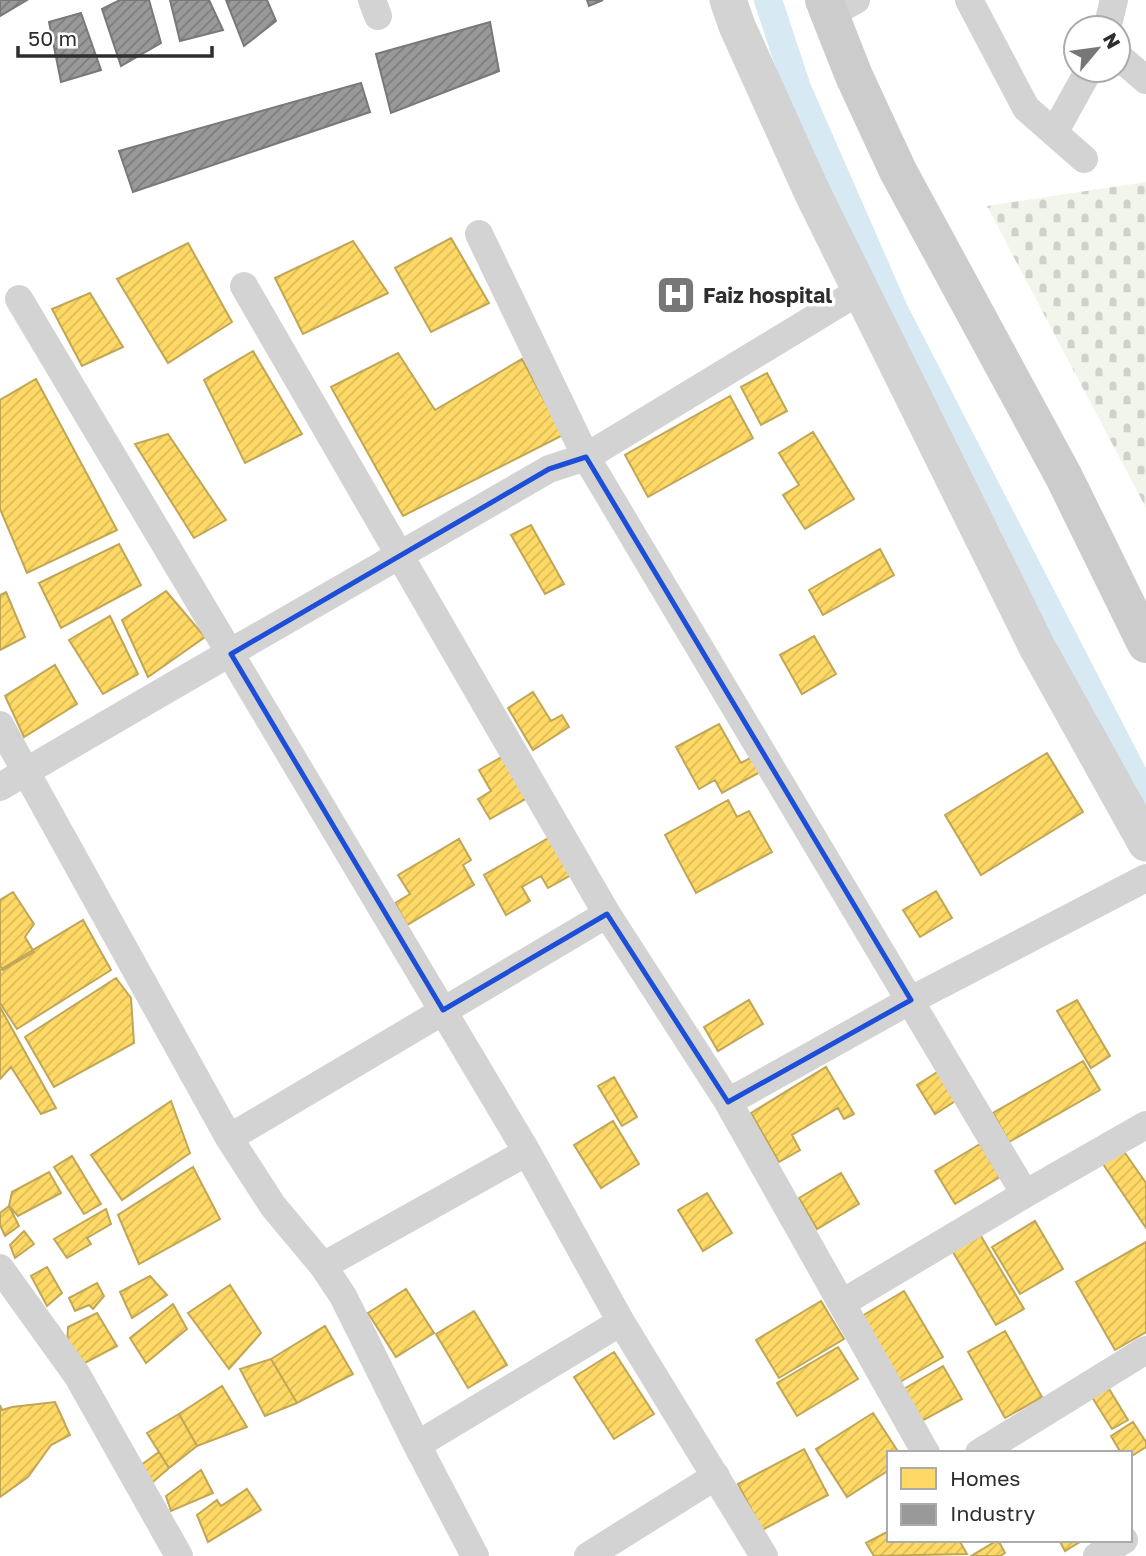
<svg xmlns="http://www.w3.org/2000/svg" width="1146" height="1556" viewBox="0 0 1146 1556" font-family="'Golos Text',sans-serif">
	<style>
		.cemetery { fill: url(#cemetery-stones) }
		.homes { fill: url(#homes-hatch); stroke: #c0a655; stroke-width: 2 }
		.industry { fill: url(#industry-hatch); stroke: #797979; stroke-width: 2 }
		.lines { fill: none; stroke-linecap: round; stroke-linejoin: round }
		.canal { stroke: #d7e9f2; stroke-width: 28 }
		.minor { stroke: #d3d3d3; stroke-width: 28 }
		.tertiary { stroke: #d3d3d3; stroke-width: 37 }
		.secondary { stroke: #ccc; stroke-width: 38 }
		.marked { fill: none; stroke: #1d4ed8; stroke-width: 5; stroke-linejoin: round }
		.labels { text-anchor: middle; dominant-baseline: central; stroke-width: 7; stroke-linejoin: round; paint-order: stroke }
		.poi-label { font-size: 21px; font-weight: bold; fill: #2e2e2e; stroke: #fff; text-anchor: start }
	</style>
	<defs>
		<pattern id="cemetery-stones" width="16" height="16" patternUnits="userSpaceOnUse" patternTransform="scale(1.75)"><rect width="16" height="16" fill="#f1f5eb"/><path d="M2 7V4a2 2 0 0 1 4 0v3zM10 15v-3a2 2 0 0 1 4 0v3z" fill="#cfd2ca"/></pattern>
		<pattern id="homes-hatch" width="6" height="6" patternUnits="userSpaceOnUse" patternTransform="scale(1.75)"><rect width="6" height="6" fill="#ffd966"/><path d="M-1 1l2-2M0 6l6-6M5 7l2-2" fill="none" stroke="#dbbb59"/></pattern>
		<pattern id="industry-hatch" width="6" height="6" patternUnits="userSpaceOnUse" patternTransform="scale(1.75)"><rect width="6" height="6" fill="#999"/><path d="M-1 1l2-2M0 6l6-6M5 7l2-2" fill="none" stroke="#7d7d7d"/></pattern>
	</defs>
	<rect width="100%" height="100%" fill="#fff"/>
	<path class="cemetery" d="M 1146,182 L 1146,508 L 987,206 Z"/>
	<path class="homes" d="M 451,238 L 489,303 L 431,332 L 395,268 Z
		M 353,241 L 388,293 L 303,334 L 275,278 Z
		M 188,243 L 232,322 L 168,363 L 117,279 Z
		M 90,293 L 123,347 L 82,366 L 52,309 Z
		M 253,351 L 302,434 L 245,463 L 204,380 Z
		M 398,353 L 435,410 L 522,359 L 563,435 L 403,516 L 331,387 Z
		M 767,373 L 787,411 L 761,425 L 741,387 Z
		M 36,379 L 117,530 L 27,573 L 0,509 L 0,400 Z
		M 730,396 L 753,438 L 648,497 L 625,455 Z
		M 813,432 L 854,499 L 805,529 L 783,495 L 799,485 L 779,453 Z
		M 168,434 L 226,520 L 194,538 L 135,444 Z
		M 531,525 L 564,584 L 545,594 L 511,535 Z
		M 119,544 L 141,585 L 61,628 L 39,583 Z
		M 880,549 L 894,575 L 823,615 L 809,590 Z
		M 166,591 L 205,637 L 148,677 L 122,620 Z
		M 6,592 L 25,637 L 0,650 L 0,595 Z
		M 110,616 L 138,674 L 103,694 L 69,640 Z
		M 814,636 L 836,674 L 802,694 L 780,655 Z
		M 55,665 L 77,704 L 24,737 L 5,696 Z
		M 533,692 L 551,721 L 562,715 L 569,727 L 533,750 L 508,708 Z
		M 719,724 L 741,763 L 752,757 L 760,772 L 722,793 L 715,780 L 699,789 L 676,747 Z
		M 1047,753 L 1083,812 L 981,875 L 945,815 Z
		M 505,755 L 529,797 L 490,819 L 478,799 L 491,791 L 479,770 Z
		M 728,800 L 737,817 L 749,811 L 772,852 L 696,893 L 665,835 Z
		M 550,837 L 571,875 L 548,888 L 541,876 L 522,887 L 530,901 L 506,915 L 484,875 Z
		M 459,839 L 471,860 L 463,865 L 474,885 L 407,925 L 395,903 L 410,894 L 398,875 Z
		M 936,891 L 952,918 L 920,937 L 903,910 Z
		M 13,892 L 34,924 L 25,937 L 34,952 L 3,970 L 0,966 L 0,900 Z
		M 83,920 L 111,970 L 17,1029 L 0,1003 L 0,970 Z
		M 116,978 L 131,998 L 134,1043 L 54,1087 L 25,1037 Z
		M 749,1000 L 763,1024 L 718,1051 L 704,1027 Z
		M 1077,1000 L 1110,1056 L 1091,1068 L 1057,1011 Z
		M 0,1007 L 56,1108 L 41,1114 L 11,1067 L 0,1079 Z
		M 1083,1061 L 1100,1090 L 1009,1142 L 993,1113 Z
		M 826,1067 L 854,1114 L 844,1119 L 838,1108 L 792,1135 L 800,1150 L 779,1162 L 751,1113 Z
		M 939,1071 L 957,1100 L 935,1114 L 917,1085 Z
		M 614,1077 L 637,1117 L 622,1126 L 598,1086 Z
		M 171,1101 L 190,1153 L 122,1200 L 91,1155 Z
		M 613,1121 L 639,1164 L 601,1188 L 574,1145 Z
		M 980,1144 L 1000,1177 L 955,1204 L 935,1171 Z
		M 1123,1150 L 1146,1183 L 1146,1228 L 1103,1164 Z
		M 72,1156 L 101,1204 L 84,1214 L 54,1167 Z
		M 193,1167 L 220,1219 L 139,1264 L 118,1215 Z
		M 49,1172 L 61,1193 L 18,1216 L 9,1206 L 12,1192 Z
		M 841,1173 L 859,1204 L 817,1229 L 799,1198 Z
		M 707,1193 L 732,1233 L 703,1251 L 678,1210 Z
		M 9,1206 L 19,1226 L 5,1236 L 0,1225 L 0,1213 Z
		M 106,1209 L 111,1224 L 87,1238 L 91,1244 L 67,1258 L 54,1239 Z
		M 1035,1221 L 1063,1269 L 1020,1294 L 992,1247 Z
		M 24,1231 L 34,1244 L 15,1258 L 10,1245 Z
		M 978,1231 L 1024,1309 L 996,1325 L 950,1247 Z
		M 1146,1242 L 1146,1332 L 1115,1350 L 1076,1282 Z
		M 47,1267 L 62,1293 L 47,1306 L 31,1276 Z
		M 150,1276 L 167,1295 L 132,1318 L 120,1292 Z
		M 97,1283 L 104,1296 L 93,1309 L 89,1305 L 75,1311 L 69,1298 Z
		M 230,1285 L 261,1333 L 229,1369 L 188,1313 Z
		M 406,1289 L 434,1333 L 396,1357 L 368,1313 Z
		M 904,1291 L 943,1357 L 900,1382 L 862,1316 Z
		M 821,1301 L 844,1339 L 779,1378 L 756,1340 Z
		M 173,1304 L 187,1329 L 146,1363 L 130,1338 Z
		M 474,1311 L 507,1365 L 468,1388 L 436,1334 Z
		M 97,1313 L 117,1346 L 79,1366 L 67,1346 L 68,1327 Z
		M 325,1326 L 353,1374 L 297,1403 L 271,1359 Z
		M 1005,1331 L 1042,1397 L 1005,1418 L 968,1352 Z
		M 838,1347 L 858,1379 L 797,1416 L 777,1383 Z
		M 614,1352 L 654,1414 L 614,1439 L 574,1377 Z
		M 271,1359 L 297,1403 L 265,1416 L 240,1369 Z
		M 943,1366 L 962,1399 L 920,1422 L 902,1390 Z
		M 1106,1384 L 1128,1420 L 1112,1429 L 1090,1394 Z
		M 222,1386 L 247,1427 L 197,1446 L 179,1414 Z
		M 55,1402 L 70,1435 L 51,1445 L 28,1477 L 0,1497 L 0,1405 L 2,1410 L 12,1407 Z
		M 873,1413 L 899,1453 L 889,1453 L 889,1470 L 847,1497 L 816,1449 Z
		M 179,1414 L 197,1446 L 169,1468 L 147,1433 Z
		M 1133,1422 L 1146,1442 L 1146,1447 L 1130,1457 L 1130,1453 L 1121,1453 L 1111,1436 Z
		M 804,1449 L 828,1495 L 762,1530 L 738,1484 Z
		M 159,1452 L 169,1468 L 147,1487 L 137,1468 Z
		M 201,1470 L 213,1493 L 171,1511 L 166,1496 Z
		M 247,1489 L 261,1510 L 208,1542 L 197,1515 L 217,1500 L 221,1506 Z
		M 889,1531 L 889,1540 L 959,1540 L 967,1554 L 874,1556 L 866,1543 Z
		M 998,1540 L 1005,1553 L 1000,1556 L 971,1556 Z
		M 1059,1540 L 1083,1540 L 1065,1551 Z"/>
	<path class="industry" d="M 0,0 L 27,0 L 0,16 Z
		M 120,0 L 149,0 L 161,43 L 121,66 L 102,9 Z
		M 170,0 L 209,0 L 223,30 L 180,41 Z
		M 226,0 L 267,0 L 276,21 L 244,46 Z
		M 587,0 L 603,0 L 589,6 Z
		M 81,13 L 101,70 L 61,82 L 49,22 Z
		M 490,22 L 499,71 L 391,113 L 376,54 Z
		M 361,83 L 370,112 L 133,192 L 119,151 Z"/>
	<g class="lines">
		<path class="canal" d="M 768,0 L 797,88 L 895,312 L 1146,799"/>
		<path class="minor" d="M 372,0 L 378,16
			M 969,0 L 1026,108 L 1084,159
			M 830,14 L 856,0
			M 1107,28 L 1114,0
			M 1118,56 L 1146,80
			M 1054,133 L 1089,70
			M 479,234 L 586,457 L 861,290
			M 244,286 L 607,914 L 728,1102 L 926,1453
			M 19,299 L 527,1152 L 621,1322 L 764,1556
			M 0,725 L 229,1138 L 273,1206 L 323,1266 L 343,1296 L 417,1445 L 475,1556
			M 0,787 C 182,679 366,575 549,469 L 586,457 L 1025,1194
			M 728,1102 L 911,1000 L 1146,878
			M 229,1138 L 607,914
			M 323,1266 L 527,1152
			M 0,1268 L 77,1375 L 179,1556
			M 842,1303 L 1025,1194 L 1146,1125
			M 417,1445 L 621,1322
			M 979,1453 L 1146,1350
			M 588,1556 L 716,1476
			M 1097,1556 L 1124,1540"/>
		<path class="tertiary" d="M 728,0 L 737,26 L 812,192 L 1037,647 L 1146,843"/>
		<path class="secondary" d="M 824,0 L 854,76 L 898,171 L 1064,477 L 1146,644"/>
	</g>
	<path class="marked" d="M 586,457 L 911,1000 L 728,1102 L 607,914 L 443,1010 L 231,654 L 549,469 Z"/>
	<defs>
		<g id="hospital-square" transform="scale(2.0125)"><rect x="-9" y="-9" width="18" height="18" rx="4" fill="#777" stroke="#fff"/><path d="M-5-5h3v3.5h4V-5h3V5h-3V1.5h-4V5h-3Z" fill="#fff"/></g>
	</defs>
	<g fill-rule="evenodd">
		<use href="#hospital-square" x="676" y="295"/>
	</g>
	<g class="labels">
		<g class="poi-label">
			<text x="703" y="295">Faiz hospital</text>
		</g>
	</g>
	<rect x="887" y="1451" width="245" height="91" fill="#ffffff" stroke="#ababab" stroke-width="2"/>
	<rect x="901" y="1468" width="35" height="21" fill="#ffd966" stroke="#ababab" stroke-width="2"/>
	<text x="950" y="1486" font-size="21" fill="#2e2e2e">Homes</text>
	<rect x="901" y="1504" width="35" height="21" fill="#999999" stroke="#ababab" stroke-width="2"/>
	<text x="950" y="1521" font-size="21" fill="#2e2e2e">Industry</text>
	<g transform="translate(1097 49) rotate(61)"><circle r="33" fill="#ffffff" stroke="#ababab" stroke-width="2"/>
	<path d="M0-5L12 26L0 18L-12 26Z" fill="#777777"/>
	<text y="-10" font-size="19" font-weight="bold" text-anchor="middle" fill="#2e2e2e">N</text>
	</g>
	<path d="M18 46v10h194v-10" fill="none" stroke="#2e2e2e" stroke-width="3.5"/>
	<text x="28" y="46" font-size="21" fill="#2e2e2e" stroke="#ffffff" stroke-width="5" paint-order="stroke">50 m</text>
</svg>
